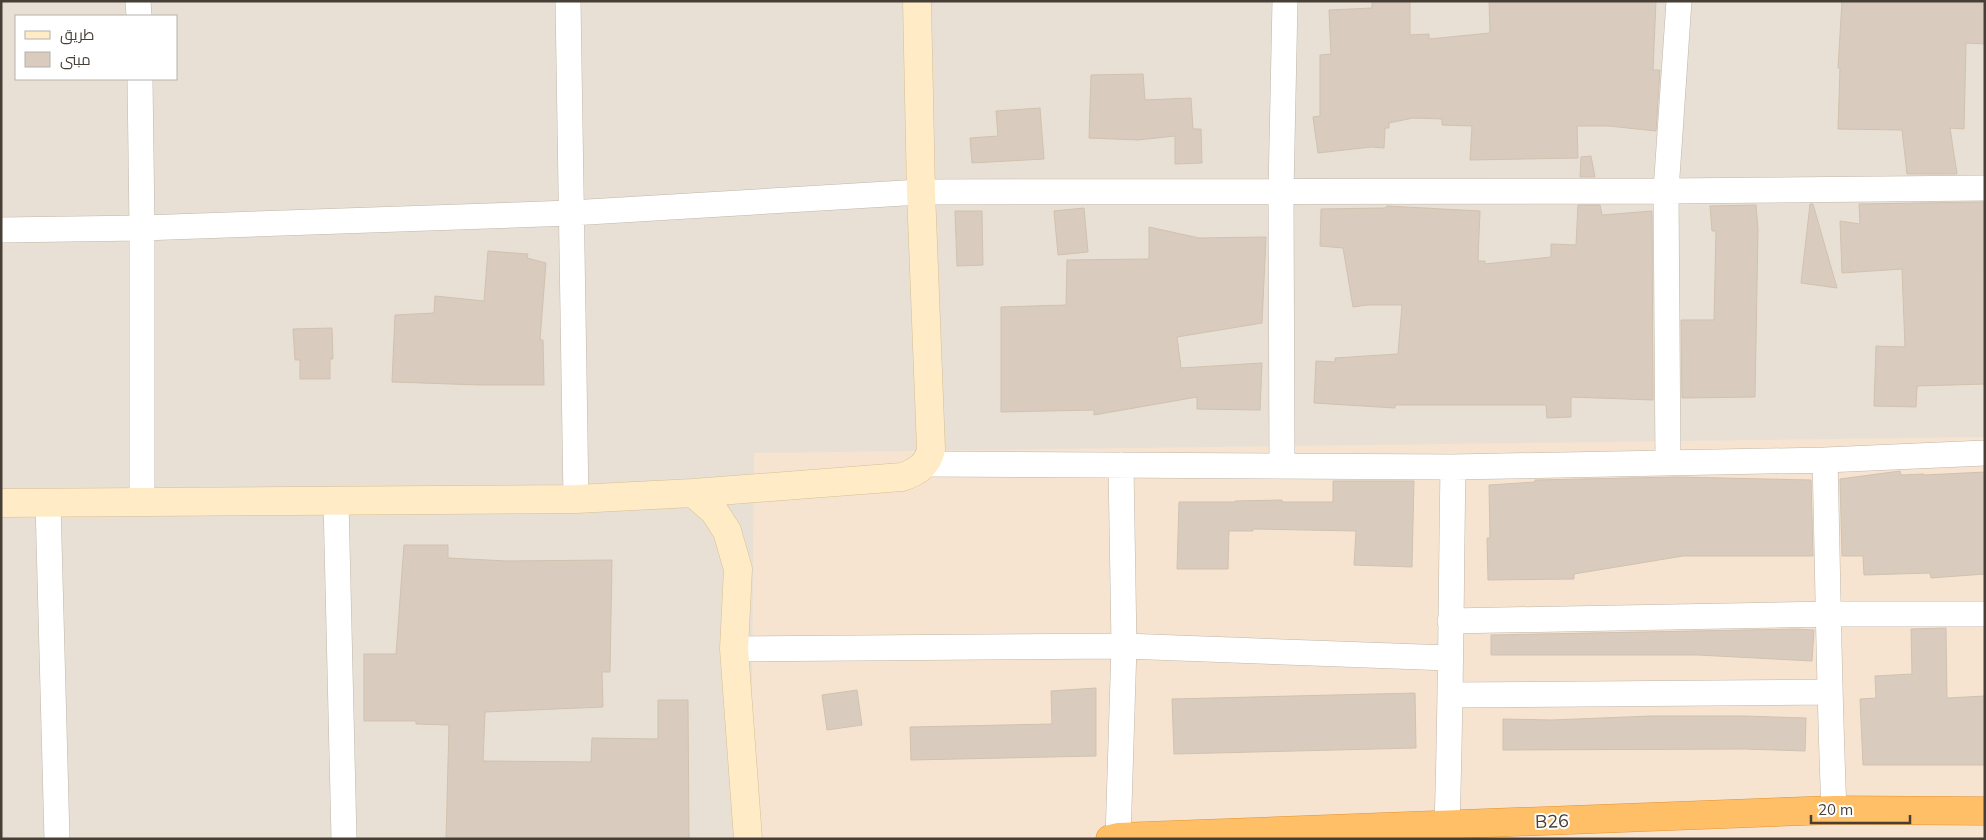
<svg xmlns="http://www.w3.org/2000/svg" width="1986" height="840" viewBox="0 0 1986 840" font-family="Mulish,Cairo,sans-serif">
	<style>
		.residential { fill: #e8e0d5; fill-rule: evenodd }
		.commercial { fill: #f6e4d1 }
		.building { fill: #d9ccbf; stroke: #d1c1af }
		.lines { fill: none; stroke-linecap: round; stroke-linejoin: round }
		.street-casing { stroke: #c0b6a9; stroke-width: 26 }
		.secondary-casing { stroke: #d5bf95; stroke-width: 29 }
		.highway-casing { stroke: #e29233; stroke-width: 29 }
		.street { stroke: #fff; stroke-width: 25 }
		.secondary { stroke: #ffecc6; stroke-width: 28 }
		.highway { stroke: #ffbf67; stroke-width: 28 }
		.labels { text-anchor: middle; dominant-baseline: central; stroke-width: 4; stroke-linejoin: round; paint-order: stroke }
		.street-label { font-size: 18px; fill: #473f35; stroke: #fff }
	</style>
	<rect width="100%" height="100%" fill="#f4efe7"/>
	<path class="residential" d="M 1,1 L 1985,1 L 1985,839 L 1,839 ZM 16,16 L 176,16 L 176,79 L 16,79 Z"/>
	<path class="commercial" d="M 1985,437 L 1985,839 L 751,839 L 754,453 Z"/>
	<path class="building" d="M 1372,1 L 1410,1 L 1410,35 L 1429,34 L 1429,39 L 1490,33 L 1489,1 L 1656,1 L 1653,70 L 1660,70 L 1656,131 L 1609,126 L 1577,126 L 1578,158 L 1470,160 L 1472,126 L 1442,125 L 1442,119 L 1413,118 L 1389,123 L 1389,128 L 1385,128 L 1384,148 L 1371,147 L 1318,153 L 1313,117 L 1320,116 L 1320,55 L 1331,54 L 1329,10 L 1372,8 Z
		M 1842,1 L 1985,1 L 1985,44 L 1966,43 L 1964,129 L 1950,128 L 1957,174 L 1907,174 L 1902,130 L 1838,129 L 1840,68 L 1838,68 Z
		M 1143,74 L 1145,100 L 1191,98 L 1193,129 L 1201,129 L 1202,163 L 1175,164 L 1175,136 L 1138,140 L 1089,138 L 1091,75 Z
		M 1040,108 L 1044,159 L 972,163 L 970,138 L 998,136 L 996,111 Z
		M 1591,156 L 1595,177 L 1580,177 L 1581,157 Z
		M 1984,202 L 1985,384 L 1917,386 L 1916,407 L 1874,406 L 1876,346 L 1905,347 L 1902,269 L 1842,273 L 1840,221 L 1860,224 L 1859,204 Z
		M 1810,204 L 1813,204 L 1837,288 L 1801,283 Z
		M 1578,205 L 1600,205 L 1602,215 L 1652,211 L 1653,400 L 1571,397 L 1571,417 L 1547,418 L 1546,405 L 1395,405 L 1395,408 L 1314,403 L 1316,361 L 1335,362 L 1335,358 L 1398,354 L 1402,305 L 1367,305 L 1353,307 L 1343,248 L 1320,246 L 1321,209 L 1385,208 L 1387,206 L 1480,211 L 1478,261 L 1485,261 L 1485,264 L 1551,257 L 1551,244 L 1576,245 Z
		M 1756,205 L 1758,230 L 1755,397 L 1682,398 L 1681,320 L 1714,320 L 1716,231 L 1712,231 L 1710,206 Z
		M 1084,208 L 1088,252 L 1058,255 L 1054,211 Z
		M 955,211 L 982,211 L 983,265 L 957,266 Z
		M 1149,227 L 1199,238 L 1266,237 L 1262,323 L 1177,337 L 1181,368 L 1262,363 L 1260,410 L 1197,409 L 1197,397 L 1094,415 L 1094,410 L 1001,412 L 1001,307 L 1066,305 L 1067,260 L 1149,259 Z
		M 488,251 L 528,254 L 527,258 L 546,263 L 540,340 L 543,340 L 544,385 L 481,385 L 392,382 L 395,315 L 434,313 L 435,296 L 484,301 Z
		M 332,328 L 333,359 L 330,359 L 330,379 L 300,379 L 300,360 L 295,360 L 293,329 Z
		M 1900,471 L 1901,475 L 1924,474 L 1924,475 L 1985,472 L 1985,574 L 1931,578 L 1930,573 L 1864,575 L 1863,556 L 1842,556 L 1840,479 Z
		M 1677,477 L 1811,480 L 1813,556 L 1683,556 L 1574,574 L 1574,579 L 1488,580 L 1487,538 L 1490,538 L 1489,485 L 1535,482 L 1535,480 Z
		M 1333,481 L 1414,481 L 1412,567 L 1354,565 L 1356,531 L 1253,529 L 1253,531 L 1229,531 L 1228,569 L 1177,569 L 1179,502 L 1235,502 L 1235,501 L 1282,500 L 1282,502 L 1333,502 Z
		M 404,545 L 448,545 L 448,558 L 507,561 L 612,560 L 610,672 L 602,672 L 603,707 L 485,712 L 483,761 L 591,762 L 592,738 L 658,739 L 658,700 L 688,700 L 689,839 L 446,839 L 449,725 L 416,724 L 416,721 L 364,721 L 364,654 L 396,654 Z
		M 1946,628 L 1947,698 L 1985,696 L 1985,765 L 1863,765 L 1860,699 L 1876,698 L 1875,676 L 1912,674 L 1911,629 Z
		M 1797,629 L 1814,630 L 1812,661 L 1698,655 L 1491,655 L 1491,635 Z
		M 1096,688 L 1096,756 L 911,760 L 910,727 L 1052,724 L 1051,691 Z
		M 857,690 L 862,725 L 827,730 L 822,695 Z
		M 1415,693 L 1416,748 L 1174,754 L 1172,699 Z
		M 1651,716 L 1743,716 L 1806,718 L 1805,751 L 1745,749 L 1503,750 L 1503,719 L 1552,720 Z"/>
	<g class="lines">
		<g class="street-casing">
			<path id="street" d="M 138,1 L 139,16
				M 568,1 L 576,499
				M 140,79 L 142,228 L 142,501
				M 1,230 L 142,228 L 571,213 L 921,192 L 1666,191 L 1985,188
				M 1825,460 C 1828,577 1829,694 1834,810
				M 1668,463 L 1666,191 L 1679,1
				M 925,464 L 1453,467 L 1825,460 L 1985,453
				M 1282,465 L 1281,191 L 1285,1
				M 336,501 L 344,839
				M 48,503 L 57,839
				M 1450,621 L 1829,614 L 1985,614
				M 734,649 L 1124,646 L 1449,658
				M 1451,695 L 1828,692
				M 1447,825 C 1451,705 1451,586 1453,467
				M 1118,839 L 1124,646 L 1121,465"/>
		</g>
		<g class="secondary-casing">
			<path id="secondary" d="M 693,493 L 902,477 C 917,472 928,465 931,449 L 921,192 L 917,1
				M 1,503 L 576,499 L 693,493 L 714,511 L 727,531 L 738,569 L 734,649 L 748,839"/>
		</g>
		<g class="highway-casing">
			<path id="highway" d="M 1110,839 L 1118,837 L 1834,810 L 1985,811"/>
		</g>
		<use href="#street" class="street"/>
		<use href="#secondary" class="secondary"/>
		<use href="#highway" class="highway"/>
	</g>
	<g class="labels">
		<g class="street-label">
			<text transform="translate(1552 821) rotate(-2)">B26</text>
		</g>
	</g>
	<rect width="1986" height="840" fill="none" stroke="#473f35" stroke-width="5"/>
	<rect x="15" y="15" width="162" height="65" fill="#ffffff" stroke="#b5b2ae"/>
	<rect x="25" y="31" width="25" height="8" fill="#ffecc6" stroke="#b5b2ae"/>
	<text x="60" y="40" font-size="15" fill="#473f35">طريق</text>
	<rect x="25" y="52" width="25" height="15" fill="#d9ccbf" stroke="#b5b2ae"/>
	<text x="60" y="65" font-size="15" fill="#473f35">مبنى</text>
	<path d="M1811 815v8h99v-8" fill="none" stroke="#473f35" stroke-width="2.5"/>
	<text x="1818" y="815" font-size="15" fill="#473f35" stroke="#ffffff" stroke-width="4" paint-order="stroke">20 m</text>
</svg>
